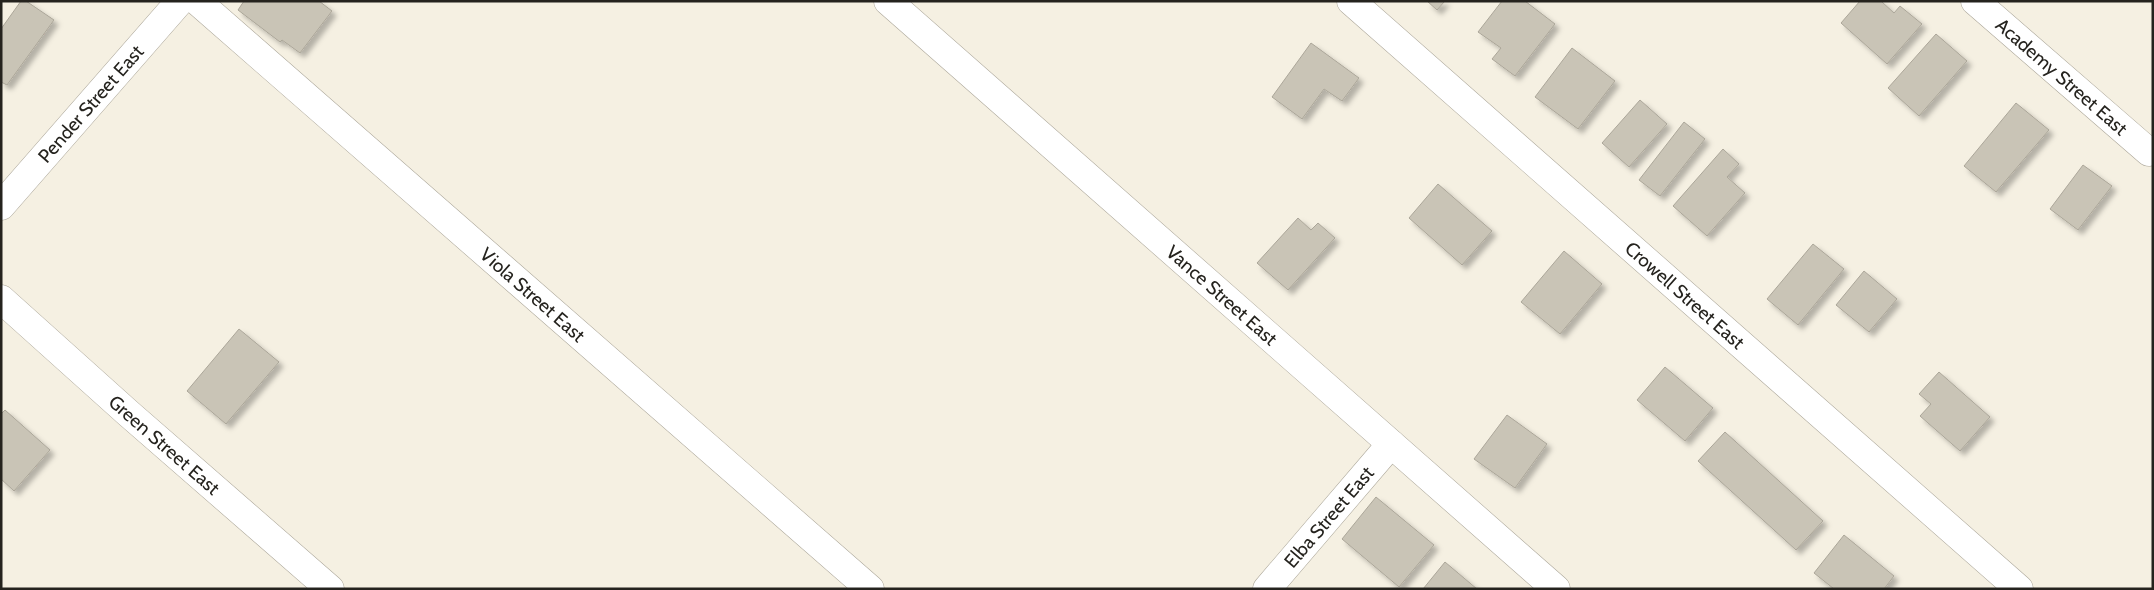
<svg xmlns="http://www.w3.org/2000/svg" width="2154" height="590" viewBox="0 0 2154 590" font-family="Cabin,sans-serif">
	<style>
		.building { fill: #c9c4b6; stroke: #aba699; filter: url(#shadow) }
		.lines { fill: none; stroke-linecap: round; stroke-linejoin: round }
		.minor-casing { stroke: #aba699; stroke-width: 29 }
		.minor { stroke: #fff; stroke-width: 28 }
		.labels { text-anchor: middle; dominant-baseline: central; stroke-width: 4; stroke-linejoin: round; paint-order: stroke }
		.street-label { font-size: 19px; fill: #25231e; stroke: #fff }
	</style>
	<defs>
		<filter id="shadow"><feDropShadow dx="4.5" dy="4.5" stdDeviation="2.5" flood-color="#0004"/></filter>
	</defs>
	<rect width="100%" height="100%" fill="#f5f0e2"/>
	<path class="building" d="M 21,1 L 26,1 L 54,20 L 7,85 L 1,82 L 1,29 Z
		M 244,1 L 319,1 L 332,11 L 300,53 L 282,40 L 280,42 L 238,10 Z
		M 1427,1 L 1445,1 L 1437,10 Z
		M 1502,1 L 1525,1 L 1555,24 L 1515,76 L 1492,59 L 1501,48 L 1478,32 Z
		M 1860,1 L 1881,1 L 1894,13 L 1900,6 L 1922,24 L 1887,64 L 1841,23 Z
		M 1936,34 L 1967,61 L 1919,116 L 1888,88 Z
		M 1311,43 L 1359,78 L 1342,101 L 1324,89 L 1302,119 L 1272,97 Z
		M 1572,48 L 1615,81 L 1578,129 L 1535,97 Z
		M 1640,100 L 1667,124 L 1629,167 L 1602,143 Z
		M 2016,103 L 2049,130 L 1996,192 L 1964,166 Z
		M 1684,122 L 1705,139 L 1660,196 L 1639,180 Z
		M 1723,149 L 1739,164 L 1727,177 L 1745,193 L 1707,236 L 1673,206 Z
		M 2083,165 L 2112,186 L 2078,230 L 2050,209 Z
		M 1438,184 L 1492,231 L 1462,265 L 1409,218 Z
		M 1298,218 L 1311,230 L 1318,223 L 1335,238 L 1288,290 L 1257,263 Z
		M 1813,244 L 1844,269 L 1798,325 L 1767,299 Z
		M 1564,251 L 1602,284 L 1560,334 L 1521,302 Z
		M 1864,271 L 1897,299 L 1869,332 L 1836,305 Z
		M 239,329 L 279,362 L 226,424 L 187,391 Z
		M 1665,367 L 1713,408 L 1685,441 L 1637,400 Z
		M 1939,372 L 1990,417 L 1960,451 L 1920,416 L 1931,404 L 1919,394 Z
		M 5,410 L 50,450 L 14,491 L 1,479 L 1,414 Z
		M 1507,415 L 1547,444 L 1515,488 L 1474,459 Z
		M 1725,432 L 1823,521 L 1796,550 L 1698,461 Z
		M 1376,497 L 1434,545 L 1399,587 L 1342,539 Z
		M 1844,535 L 1894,576 L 1884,589 L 1834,589 L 1814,573 Z
		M 1445,562 L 1477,589 L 1423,589 Z"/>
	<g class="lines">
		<g class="minor-casing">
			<g id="minor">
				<path id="s1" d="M 197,1 L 870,589"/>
				<path id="s2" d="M 888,1 L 1556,589"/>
				<path id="s3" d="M 1351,1 L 2019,589"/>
				<path id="s4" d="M 1975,1 L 2149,152"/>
				<path id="s5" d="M 1,206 L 180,1"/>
				<path id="s6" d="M 1,299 L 128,413 L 330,589"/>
				<path id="s7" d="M 1267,589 L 1391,444"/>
			</g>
		</g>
		<use href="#minor" class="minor"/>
	</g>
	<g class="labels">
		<g class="street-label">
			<text stroke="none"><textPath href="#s4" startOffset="115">Academy Street East</textPath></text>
			<text stroke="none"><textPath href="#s5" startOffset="136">Pender Street East</textPath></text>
			<text stroke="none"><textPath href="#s2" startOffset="445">Vance Street East</textPath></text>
			<text stroke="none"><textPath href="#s3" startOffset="445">Crowell Street East</textPath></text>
			<text stroke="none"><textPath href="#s1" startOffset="446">Viola Street East</textPath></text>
			<text stroke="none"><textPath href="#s6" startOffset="219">Green Street East</textPath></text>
			<text stroke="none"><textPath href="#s7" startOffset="95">Elba Street East</textPath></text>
		</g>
	</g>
	<rect width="2154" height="590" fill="none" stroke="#25231e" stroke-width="5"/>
</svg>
